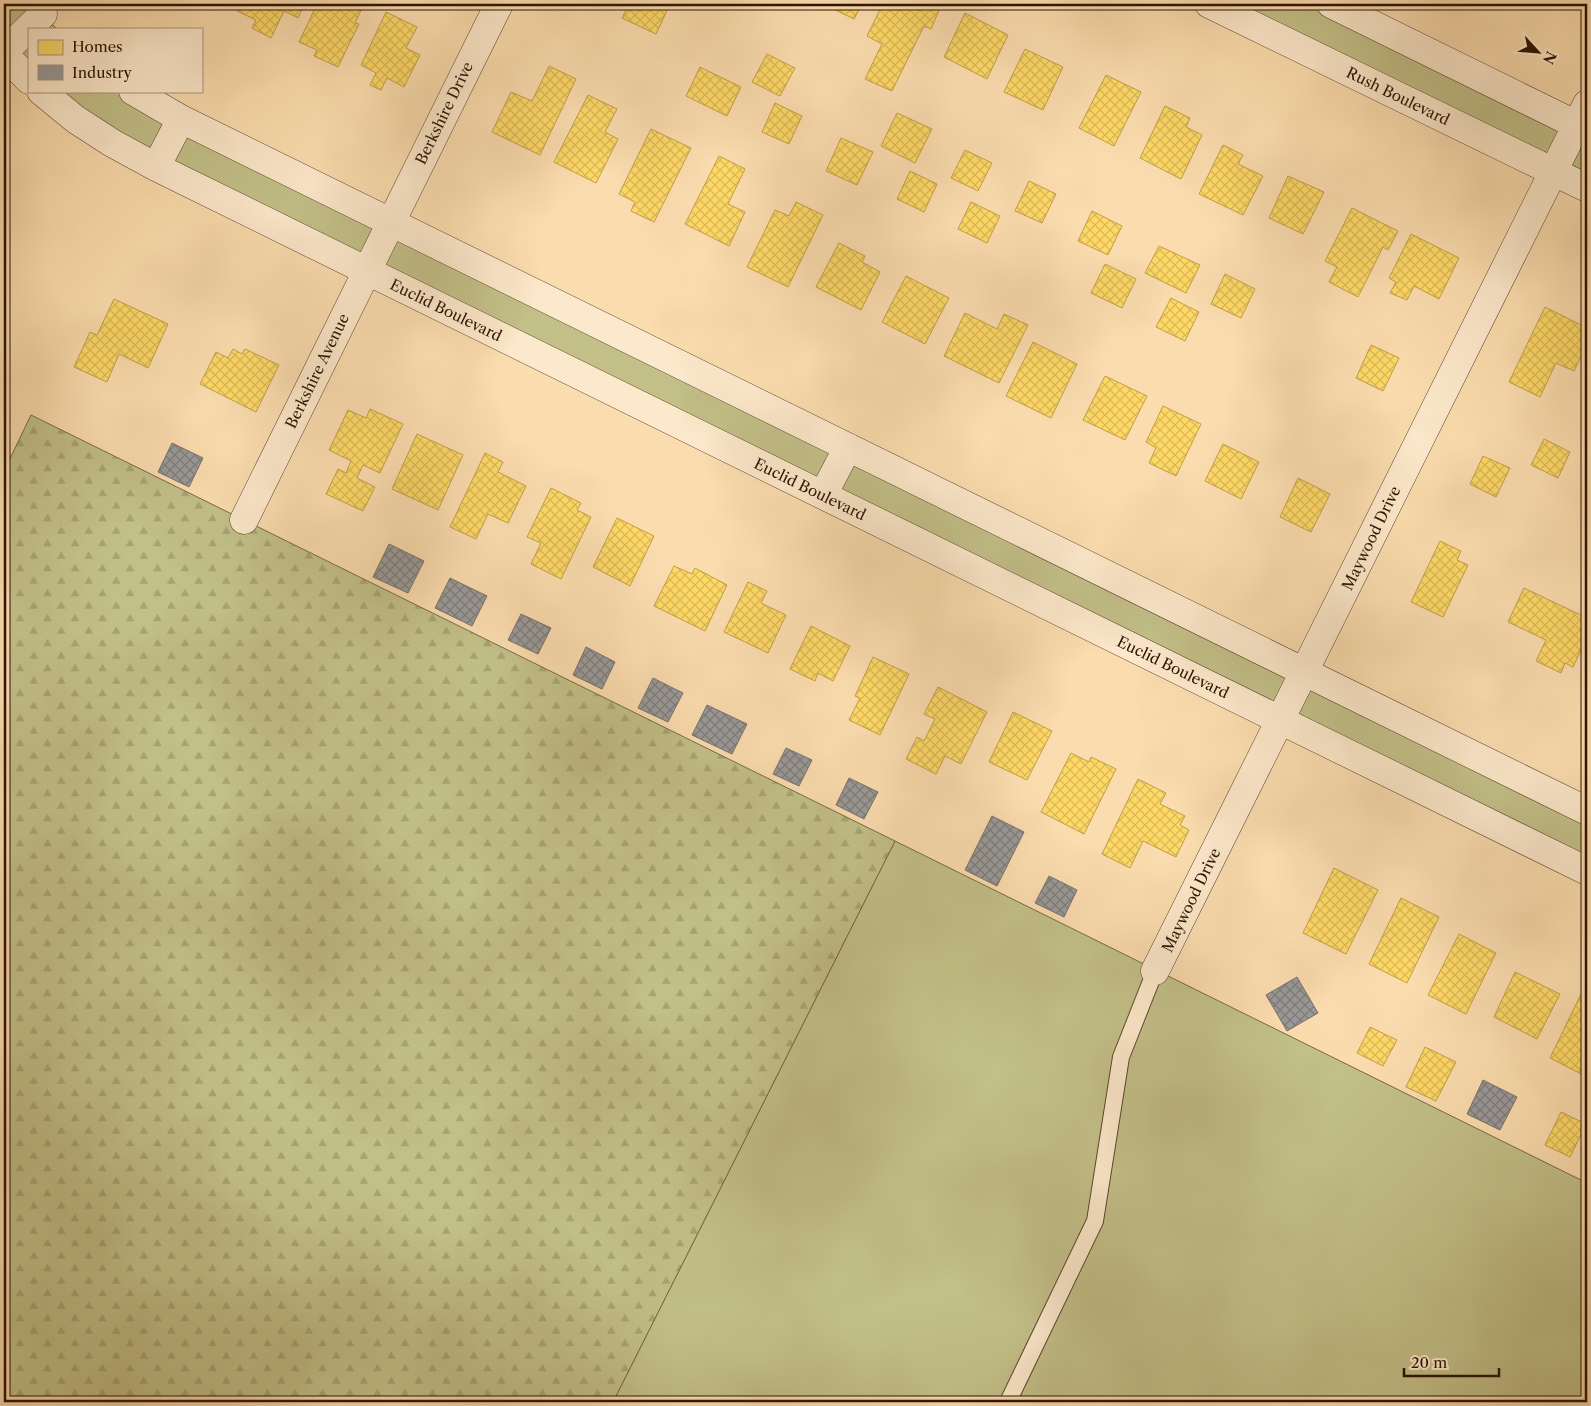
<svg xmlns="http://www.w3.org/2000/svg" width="1591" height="1406" viewBox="0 0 1591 1406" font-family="'Libre Caslon Text',serif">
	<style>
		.green { fill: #c2bf88; stroke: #776944 }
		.forest { fill: url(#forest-firs); stroke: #776944 }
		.homes { fill: url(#homes-cross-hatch); stroke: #c09e47 }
		.industry { fill: url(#industry-cross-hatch); stroke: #78716b }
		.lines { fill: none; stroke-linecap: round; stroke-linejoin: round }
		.service-casing { stroke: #60452c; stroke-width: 18 }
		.minor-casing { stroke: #60452c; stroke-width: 29 }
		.service { stroke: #fce8ca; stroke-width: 16 }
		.minor { stroke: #fce8ca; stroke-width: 28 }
		.labels { text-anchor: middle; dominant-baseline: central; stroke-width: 5; stroke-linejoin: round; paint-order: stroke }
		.street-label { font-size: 15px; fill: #2c1300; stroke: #fce8ca }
	</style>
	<defs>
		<pattern id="forest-firs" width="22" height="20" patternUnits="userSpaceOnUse" patternTransform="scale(1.25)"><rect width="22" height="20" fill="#c2bf88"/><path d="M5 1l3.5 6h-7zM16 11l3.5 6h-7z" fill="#a7a374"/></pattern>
		<pattern id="homes-cross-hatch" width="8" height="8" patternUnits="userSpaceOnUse" patternTransform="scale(1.25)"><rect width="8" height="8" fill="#ffd966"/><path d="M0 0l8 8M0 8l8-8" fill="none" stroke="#dbb957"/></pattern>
		<pattern id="industry-cross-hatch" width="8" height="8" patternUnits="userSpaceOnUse" patternTransform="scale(1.25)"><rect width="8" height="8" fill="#999"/><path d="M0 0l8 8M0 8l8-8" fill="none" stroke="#7d7c7a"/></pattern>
	</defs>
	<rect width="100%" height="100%" fill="#fbdcae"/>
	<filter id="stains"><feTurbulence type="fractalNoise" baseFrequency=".004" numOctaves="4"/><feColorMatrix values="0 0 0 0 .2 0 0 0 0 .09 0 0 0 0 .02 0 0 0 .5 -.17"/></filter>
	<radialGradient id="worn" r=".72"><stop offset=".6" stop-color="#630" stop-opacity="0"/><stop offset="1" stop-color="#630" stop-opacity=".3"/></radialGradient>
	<path class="green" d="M 4,4 L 32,4 L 57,29 L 29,29 L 29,80 L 4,54 Z
		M 1209,4 L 1331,4 L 1587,130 L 1587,188 Z
		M 41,91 L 133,91 L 1587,811 L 1587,871 L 396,285 Z
		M 895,841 L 1587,1183 L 1587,1402 L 613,1402 Z"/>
	<path class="forest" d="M 31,415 L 895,841 L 613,1402 L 4,1402 L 4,471 Z"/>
	<path class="homes" d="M 241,4 L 304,4 L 298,18 L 284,11 L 271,38 L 252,28 L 256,20 L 237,11 Z
		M 317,4 L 364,4 L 355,23 L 359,24 L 338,67 L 314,56 L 317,50 L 299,42 Z
		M 629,4 L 670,4 L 656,34 L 622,18 Z
		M 823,4 L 862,4 L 854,19 Z
		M 883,4 L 931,4 L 940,8 L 931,29 L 924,26 L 892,91 L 865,79 L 882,44 L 867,36 Z
		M 386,12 L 417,27 L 406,48 L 420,55 L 404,87 L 387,78 L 381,90 L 370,85 L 376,73 L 361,65 Z
		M 965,13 L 1008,35 L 987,79 L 944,57 Z
		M 1025,49 L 1063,67 L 1043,110 L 1004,92 Z
		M 767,54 L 795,68 L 780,96 L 752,82 Z
		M 549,66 L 576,79 L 540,155 L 492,132 L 511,92 L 532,101 Z
		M 700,67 L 741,87 L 727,116 L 686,96 Z
		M 1106,75 L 1141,92 L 1114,146 L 1079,128 Z
		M 588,95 L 617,109 L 605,132 L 618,139 L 596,183 L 554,162 Z
		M 775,103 L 802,116 L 789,144 L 762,132 Z
		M 1165,106 L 1190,118 L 1186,127 L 1202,135 L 1181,179 L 1140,158 Z
		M 897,113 L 932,129 L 915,163 L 881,146 Z
		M 651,129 L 691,148 L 654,222 L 631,211 L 635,202 L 619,194 Z
		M 841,138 L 873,152 L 857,185 L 826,171 Z
		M 1223,145 L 1243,155 L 1238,164 L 1263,176 L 1243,215 L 1199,194 Z
		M 965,150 L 992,163 L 978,191 L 951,178 Z
		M 719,156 L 745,169 L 728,204 L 745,212 L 729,246 L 685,224 Z
		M 910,171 L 937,184 L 924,212 L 897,199 Z
		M 1288,176 L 1324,192 L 1303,234 L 1269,218 Z
		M 1029,181 L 1056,194 L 1042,223 L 1015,211 Z
		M 796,202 L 823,215 L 788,287 L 747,267 L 775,210 L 789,216 Z
		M 971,202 L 1000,216 L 987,243 L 958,229 Z
		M 1352,208 L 1398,231 L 1388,250 L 1383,247 L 1358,297 L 1329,282 L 1337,267 L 1325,261 Z
		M 1092,211 L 1122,226 L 1108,255 L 1078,241 Z
		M 1411,234 L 1459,258 L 1439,299 L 1414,286 L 1407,300 L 1390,293 L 1396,282 L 1389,278 Z
		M 839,243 L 865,256 L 862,262 L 880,272 L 861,310 L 816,287 Z
		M 1159,246 L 1200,265 L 1186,293 L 1145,273 Z
		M 1105,264 L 1136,279 L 1122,308 L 1091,293 Z
		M 1225,274 L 1255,289 L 1241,318 L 1211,304 Z
		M 906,276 L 949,298 L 925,344 L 882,322 Z
		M 1171,298 L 1199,312 L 1185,341 L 1156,327 Z
		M 114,299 L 168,324 L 148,368 L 119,354 L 107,382 L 74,367 L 90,332 L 97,335 Z
		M 1545,307 L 1587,328 L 1587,343 L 1574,371 L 1556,363 L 1540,397 L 1509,382 Z
		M 965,313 L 997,329 L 1004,314 L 1028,325 L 999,383 L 944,356 Z
		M 1033,342 L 1077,364 L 1051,418 L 1006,396 Z
		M 1371,345 L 1399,358 L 1383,391 L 1356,378 Z
		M 233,349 L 242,354 L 245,349 L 279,365 L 256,412 L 200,384 L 216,352 L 228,358 Z
		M 1105,376 L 1147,396 L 1125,440 L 1083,420 Z
		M 1163,406 L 1201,424 L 1176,476 L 1149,463 L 1156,448 L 1146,442 Z
		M 370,409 L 403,424 L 380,473 L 363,465 L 357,478 L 375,487 L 363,511 L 326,494 L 338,469 L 346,473 L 351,461 L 329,450 L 348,410 L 366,418 Z
		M 417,434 L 463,455 L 438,510 L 392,489 Z
		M 1544,439 L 1570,452 L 1558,478 L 1531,465 Z
		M 1223,444 L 1259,462 L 1241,499 L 1205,481 Z
		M 485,453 L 503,462 L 498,472 L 526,486 L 508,523 L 488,514 L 476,539 L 450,527 Z
		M 1483,456 L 1510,468 L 1496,497 L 1470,484 Z
		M 1298,478 L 1330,494 L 1311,532 L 1280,517 Z
		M 551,488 L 581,503 L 577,510 L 591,517 L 561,579 L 531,564 L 541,543 L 527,537 Z
		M 617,518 L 654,536 L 630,586 L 593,567 Z
		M 1440,541 L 1461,551 L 1457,560 L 1468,565 L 1443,617 L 1411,602 Z
		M 674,566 L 692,574 L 695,568 L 727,585 L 705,631 L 654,606 Z
		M 748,582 L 767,591 L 761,603 L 786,615 L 768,653 L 724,632 Z
		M 1524,588 L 1587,618 L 1587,637 L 1573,667 L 1565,663 L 1561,673 L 1536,661 L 1546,640 L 1508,622 Z
		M 811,626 L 850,646 L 833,681 L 818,673 L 815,681 L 790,669 Z
		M 873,657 L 909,674 L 880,735 L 849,720 L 860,698 L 855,696 Z
		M 938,687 L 987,712 L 961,764 L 945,756 L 936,774 L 906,759 L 917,737 L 924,741 L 935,719 L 924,714 Z
		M 1013,712 L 1052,731 L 1027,780 L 989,762 Z
		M 1071,753 L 1089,762 L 1091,757 L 1116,769 L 1084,834 L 1041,812 Z
		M 1138,779 L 1166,793 L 1160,804 L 1185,816 L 1180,825 L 1189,830 L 1176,857 L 1143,841 L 1130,868 L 1102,854 Z
		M 1334,868 L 1378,890 L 1346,954 L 1303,933 Z
		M 1401,898 L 1439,917 L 1407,983 L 1369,964 Z
		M 1459,934 L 1496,953 L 1466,1014 L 1428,995 Z
		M 1515,972 L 1560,994 L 1537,1039 L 1494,1017 Z
		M 1583,990 L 1587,992 L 1587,1077 L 1550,1058 Z
		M 1370,1027 L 1397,1040 L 1383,1066 L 1357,1053 Z
		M 1425,1047 L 1456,1062 L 1436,1101 L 1406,1087 Z
		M 1561,1112 L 1586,1124 L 1570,1157 L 1545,1145 Z"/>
	<path class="industry" d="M 172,443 L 203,458 L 189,487 L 158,472 Z
		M 389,544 L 424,561 L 408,593 L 373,577 Z
		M 450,578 L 487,596 L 472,626 L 435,608 Z
		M 521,614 L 551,628 L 538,654 L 508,640 Z
		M 586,647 L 615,662 L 602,689 L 573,675 Z
		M 653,678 L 683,693 L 668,722 L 638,708 Z
		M 707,705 L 747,724 L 732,754 L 692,735 Z
		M 786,748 L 812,760 L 799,786 L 773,774 Z
		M 849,778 L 878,792 L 864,819 L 836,805 Z
		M 992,816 L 1024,832 L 997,886 L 965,870 Z
		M 1049,876 L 1077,890 L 1064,917 L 1035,903 Z
		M 1297,977 L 1318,1013 L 1287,1031 L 1266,995 Z
		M 1483,1080 L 1517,1097 L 1500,1130 L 1467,1114 Z"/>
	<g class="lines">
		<g class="service-casing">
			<path id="service" d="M 1008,1402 L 1095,1221 L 1121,1057 L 1155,971"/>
		</g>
		<g class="minor-casing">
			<path id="minor" d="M 1209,4 L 1587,188
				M 1331,4 L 1587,130
				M 4,52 L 43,14
				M 4,54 L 29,80
				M 41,91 L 75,119 L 112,143 L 156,167 L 1587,871
				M 133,91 L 181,119 L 1587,811
				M 156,167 L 181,119
				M 823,495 L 848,447
				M 244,520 L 499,4
				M 1155,971 L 1587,104"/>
		</g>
		<use href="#service" class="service"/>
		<use href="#minor" class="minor"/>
	</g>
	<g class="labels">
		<g class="street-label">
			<text transform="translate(1398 96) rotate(26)">Rush Boulevard</text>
			<text transform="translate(444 113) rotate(-64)">Berkshire Drive</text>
			<text transform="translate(446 310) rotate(26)">Euclid Boulevard</text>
			<text transform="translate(317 371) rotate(-64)">Berkshire Avenue</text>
			<text transform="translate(810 489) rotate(26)">Euclid Boulevard</text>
			<text transform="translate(1371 538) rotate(-64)">Maywood Drive</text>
			<text transform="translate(1173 667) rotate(26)">Euclid Boulevard</text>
			<text transform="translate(1191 900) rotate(-64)">Maywood Drive</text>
		</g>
	</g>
	<rect width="1591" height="1406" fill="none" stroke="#fbdcae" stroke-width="20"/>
	<rect x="5" y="5" width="1581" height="1396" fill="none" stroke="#2c1300" stroke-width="2.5"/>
	<rect x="10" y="10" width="1571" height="1386" fill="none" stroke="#2c1300"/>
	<rect x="28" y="28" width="175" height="65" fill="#fce8ca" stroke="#a99379"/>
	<rect x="38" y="40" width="25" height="15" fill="#ffd966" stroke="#a99379"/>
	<text x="72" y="52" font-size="15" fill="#2c1300">Homes</text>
	<rect x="38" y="65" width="25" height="15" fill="#999999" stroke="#a99379"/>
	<text x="72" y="78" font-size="15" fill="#2c1300">Industry</text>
	<g transform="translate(1538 52) rotate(116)" stroke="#fce8ca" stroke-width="4" paint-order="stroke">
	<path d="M0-4L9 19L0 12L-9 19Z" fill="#2c1300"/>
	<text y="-8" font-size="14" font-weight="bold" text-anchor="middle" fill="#2c1300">N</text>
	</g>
	<path d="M1404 1368v8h95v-8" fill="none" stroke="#2c1300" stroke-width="2.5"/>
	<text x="1411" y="1368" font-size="15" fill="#2c1300" stroke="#fce8ca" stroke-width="4" paint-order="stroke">20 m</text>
	<rect width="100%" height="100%" filter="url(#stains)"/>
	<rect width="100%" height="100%" fill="url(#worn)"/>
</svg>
